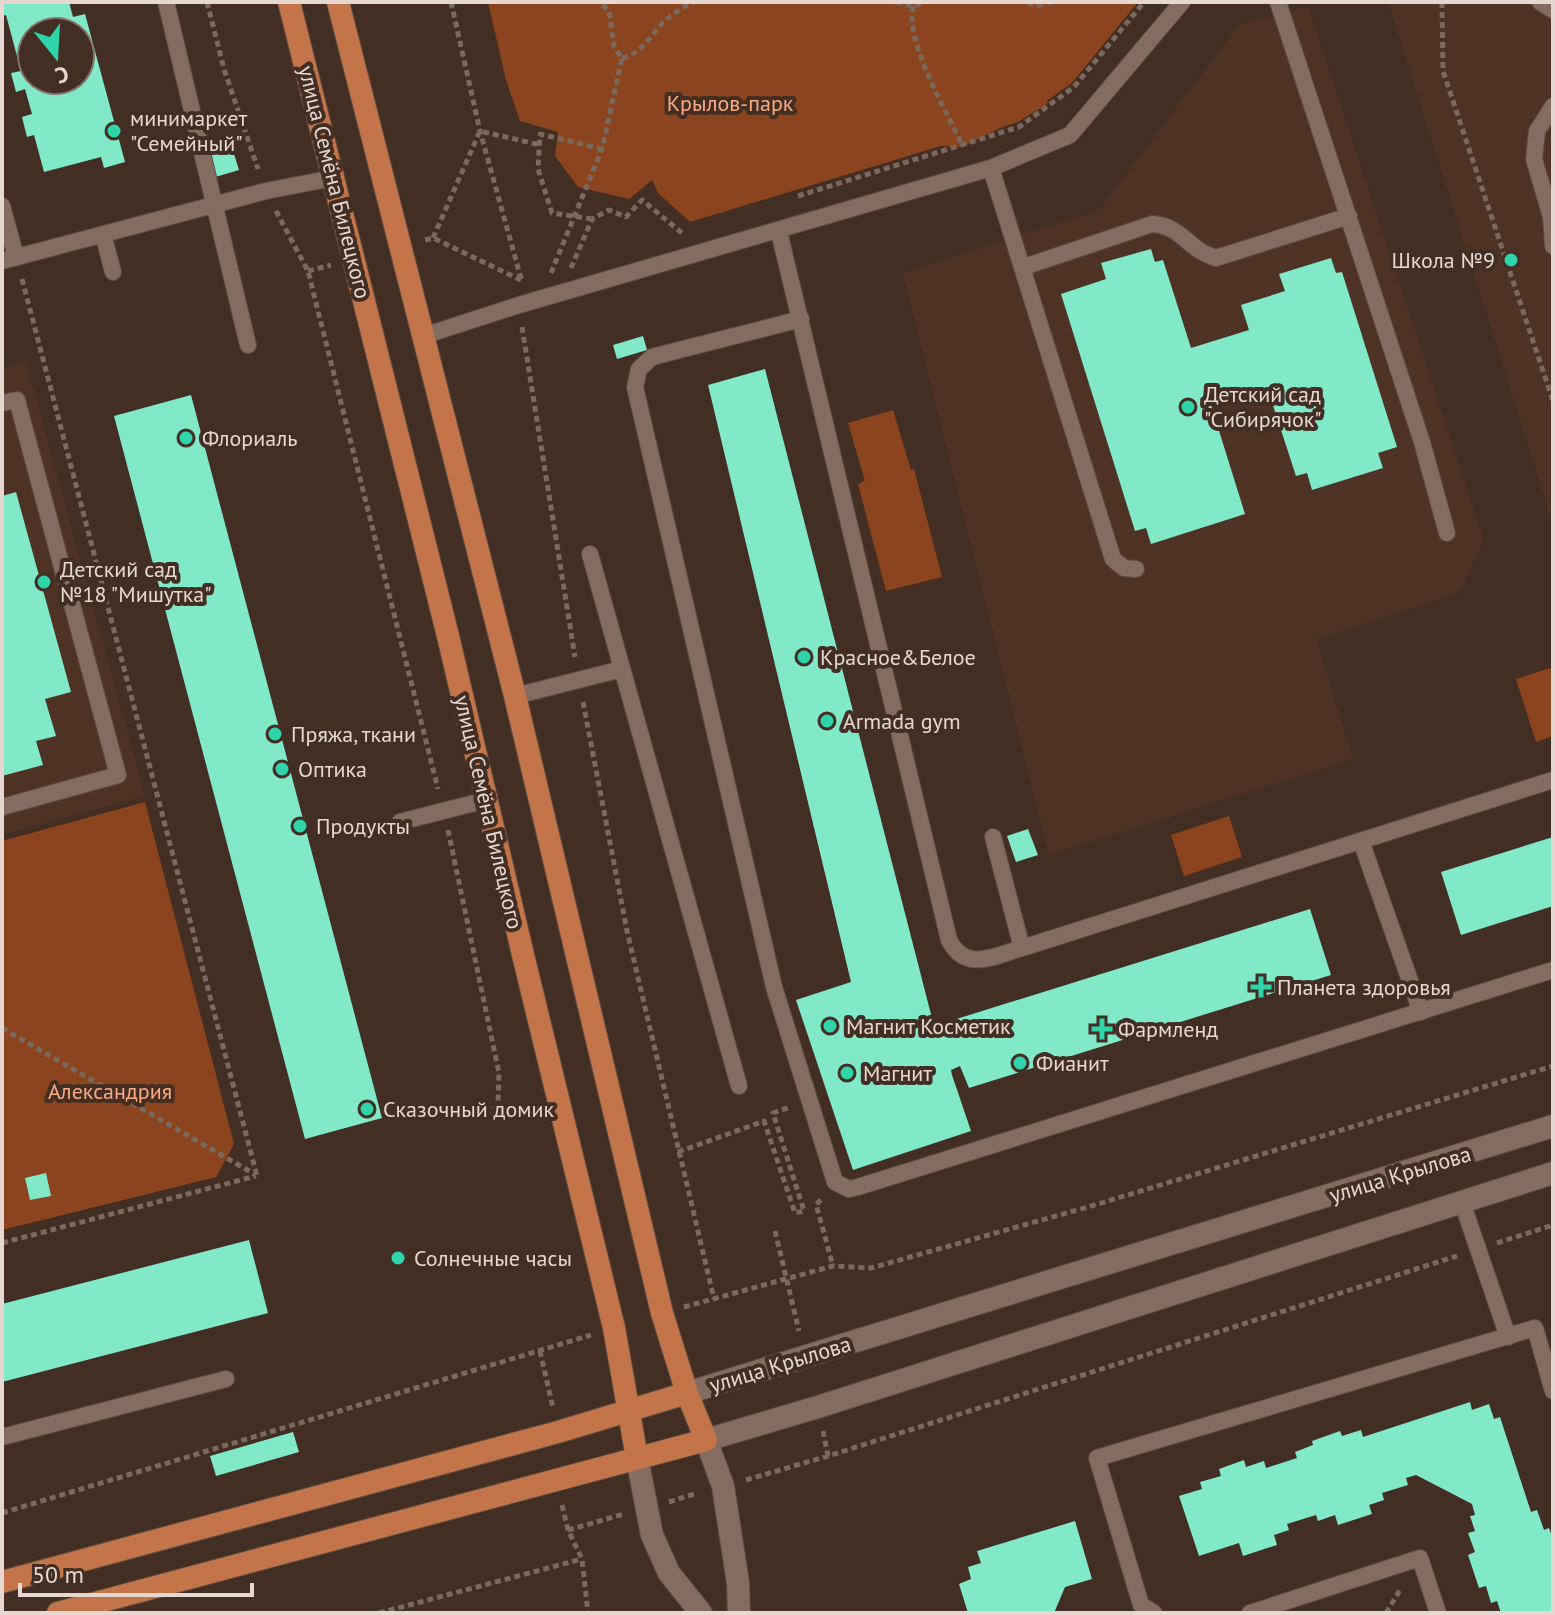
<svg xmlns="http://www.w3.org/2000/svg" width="1555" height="1615" viewBox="0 0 1555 1615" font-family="'PT Sans',sans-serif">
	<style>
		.built { fill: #4e3325 }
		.green { fill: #8b441d }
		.building { fill: #81e9c7; fill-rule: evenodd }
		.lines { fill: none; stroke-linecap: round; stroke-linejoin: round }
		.service-casing { stroke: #5e4c44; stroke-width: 18 }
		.minor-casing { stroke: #5e4c44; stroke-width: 24 }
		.secondary-casing { stroke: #5e4c44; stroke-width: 24 }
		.primary-casing { stroke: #5e4c44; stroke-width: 24 }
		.path { stroke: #7b6960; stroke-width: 5; stroke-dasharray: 6 4; stroke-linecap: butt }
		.service { stroke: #846c61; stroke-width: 16 }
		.minor { stroke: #846c61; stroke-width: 22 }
		.secondary { stroke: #846c61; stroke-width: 22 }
		.primary { stroke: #c37449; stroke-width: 22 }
		.poi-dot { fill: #2fd4aa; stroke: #432e24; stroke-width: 3 }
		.labels { text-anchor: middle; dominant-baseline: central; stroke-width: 8; stroke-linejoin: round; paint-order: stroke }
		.park-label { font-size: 22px; fill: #fca981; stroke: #432e24 }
		.poi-label { font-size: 22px; fill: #e6d8d1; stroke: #432e24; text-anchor: start }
		.street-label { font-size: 22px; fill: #e6d8d1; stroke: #432e24 }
	</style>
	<rect width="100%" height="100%" fill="#432e24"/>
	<path class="built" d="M 1388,2 L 1553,2 L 1553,520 L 1551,518 Z
		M 1308,6 L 1484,540 L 1459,593 L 1316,639 L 1353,759 L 1049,855 L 903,273 L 1099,210 L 1239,25 Z
		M 26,362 L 145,796 L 2,835 L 2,369 Z"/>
	<path class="green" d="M 488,2 L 1138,2 L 1072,83 L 1048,100 L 1047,104 L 1018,122 L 1000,128 L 962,147 L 941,146 L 690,222 L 658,193 L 652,180 L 629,199 L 578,187 L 555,156 L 558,132 L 520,121 L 506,80 Z
		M 893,410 L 911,470 L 914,469 L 942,577 L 886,591 L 858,484 L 865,481 L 848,423 Z
		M 1553,667 L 1553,736 L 1536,742 L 1516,679 Z
		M 145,802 L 234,1144 L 216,1177 L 2,1230 L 2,841 Z
		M 1229,816 L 1242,857 L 1184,876 L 1171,835 Z"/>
	<path class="building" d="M 2,2 L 69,2 L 73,17 L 85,14 L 125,162 L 104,168 L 101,157 L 44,172 L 34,135 L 27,137 L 22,117 L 32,114 L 25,89 L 16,92 L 11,73 L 21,71 L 6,15 L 2,16 ZM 32,32 L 80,32 L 80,80 L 32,80 Z
		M 231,144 L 239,170 L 212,178 L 204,151 Z
		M 1151,249 L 1155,262 L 1163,260 L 1191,348 L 1249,330 L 1241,305 L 1285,291 L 1279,274 L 1331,258 L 1336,273 L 1342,272 L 1397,447 L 1378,453 L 1383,468 L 1312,490 L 1307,473 L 1296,476 L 1267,387 L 1211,405 L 1245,514 L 1151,544 L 1146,528 L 1135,531 L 1061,294 L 1106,279 L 1101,263 Z
		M 643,336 L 647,350 L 617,359 L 613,345 Z
		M 765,369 L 934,1026 L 1310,909 L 1331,975 L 969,1088 L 960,1066 L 951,1070 L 952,1075 L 971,1131 L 853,1170 L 796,1000 L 851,982 L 708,385 Z
		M 191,395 L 382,1118 L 305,1139 L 114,416 Z
		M 16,492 L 71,692 L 45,699 L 56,736 L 36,741 L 43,765 L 2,776 L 2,496 Z
		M 1028,829 L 1038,855 L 1016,862 L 1007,836 Z
		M 1553,837 L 1553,906 L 1461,935 L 1441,872 Z
		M 46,1173 L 51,1196 L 30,1200 L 25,1178 Z
		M 249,1240 L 268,1313 L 2,1382 L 2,1304 Z
		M 1470,1402 L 1472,1410 L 1489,1404 L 1494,1419 L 1500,1417 L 1531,1512 L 1537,1510 L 1544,1530 L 1549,1528 L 1553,1539 L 1553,1613 L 1501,1613 L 1497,1601 L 1491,1603 L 1486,1586 L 1479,1588 L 1468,1555 L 1475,1552 L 1468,1533 L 1475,1531 L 1470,1516 L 1475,1515 L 1472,1504 L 1416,1475 L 1406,1478 L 1408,1485 L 1382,1493 L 1384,1500 L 1369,1505 L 1372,1514 L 1338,1525 L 1335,1515 L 1318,1521 L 1316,1515 L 1287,1524 L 1289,1530 L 1274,1535 L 1277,1545 L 1243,1556 L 1239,1543 L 1199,1556 L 1179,1496 L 1202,1489 L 1200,1482 L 1221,1476 L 1219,1469 L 1244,1460 L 1246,1467 L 1264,1461 L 1266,1468 L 1297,1458 L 1295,1452 L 1313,1445 L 1312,1441 L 1340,1431 L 1342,1436 L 1361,1430 L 1363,1437 Z
		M 293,1432 L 299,1452 L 216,1476 L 210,1456 Z
		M 1075,1521 L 1092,1579 L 1065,1587 L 1054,1613 L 968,1613 L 959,1584 L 971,1579 L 968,1567 L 981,1563 L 977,1551 Z"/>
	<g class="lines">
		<g class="service-casing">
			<path id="service" d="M 166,2 L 248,345
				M 1278,2 L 1422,442 L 1447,533
				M 1540,2 L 1553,10
				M 1553,106 L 1537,131 L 1534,159 L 1551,217 L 1553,246
				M 991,168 L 1113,559 L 1124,568 L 1136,569
				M 2,206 L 16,257
				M 779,232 L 949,940 C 966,973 994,956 1022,948 L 1553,780
				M 103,234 L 113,272
				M 2,261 L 266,191 L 333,178
				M 1024,267 L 1152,224 C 1183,226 1186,249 1216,258 L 1349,216
				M 801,319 L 652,357 L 639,369 L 635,387 L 774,987 L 835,1182 L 849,1189 L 858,1187 L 1553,970
				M 423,336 L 519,305 L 991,168 L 1070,135 L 1182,2
				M 2,403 L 17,400 L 118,775 L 2,807
				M 590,554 L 739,1086
				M 515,696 L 622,669
				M 400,822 L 486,800
				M 993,837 L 1022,948
				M 1361,841 L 1421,1012
				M 1462,1202 L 1508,1337
				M 2,1437 L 226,1379
				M 1154,1613 L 1141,1605 L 1097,1458 L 1535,1328 L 1553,1391
				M 1250,1613 L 1420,1558 L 1438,1613"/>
		</g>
		<g class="minor-casing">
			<path id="minor" d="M 706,1440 L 723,1486 L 738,1583 L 739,1613
				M 637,1458 L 652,1535 L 669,1573 L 701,1613"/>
		</g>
		<g class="secondary-casing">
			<path id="secondary" d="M 687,1393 L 1553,1126
				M 706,1440 L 818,1407 L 1553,1173"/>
		</g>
		<g class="primary-casing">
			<path id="primary" d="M 289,2 L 448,636 L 524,959 L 614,1328 L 637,1458
				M 2,1582 L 558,1432 L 687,1393
				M 58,1613 L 706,1440 L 687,1393 L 662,1313 L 515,696 L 338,2"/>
		</g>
		<path class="path" d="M 207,2 L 224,69 L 258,169
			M 451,2 L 480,131 L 522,282
			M 896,2 L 913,6 L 926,2
			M 1028,2 L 1035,6 L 1053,2
			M 1442,2 L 1443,71 L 1553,401
			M 913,6 C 905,42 946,110 962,145
			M 622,58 C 644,53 650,34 667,19 C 675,12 685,6 695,2
			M 798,196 L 1019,127 L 1074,87 L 1144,2
			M 276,211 L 308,271 L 438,789
			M 592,219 L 552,213 L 538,169 L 540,134 L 602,149
			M 433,238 L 480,131 L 540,145
			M 425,240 L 433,238 L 521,280
			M 571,268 L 592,219 L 609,210 L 626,217 L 642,200 L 682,233
			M 308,271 L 331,265
			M 551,273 L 602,149 L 622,58 L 614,47 L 609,11 L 599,2
			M 22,279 L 257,1176
			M 522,327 L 575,657
			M 583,702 L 627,931 L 714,1299
			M 448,830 L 499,1073 L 498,1103 L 485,1120
			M 2,1028 L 256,1175
			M 678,1152 L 764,1121 L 795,1213 L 804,1211 L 773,1113 L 790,1107
			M 821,1200 L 816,1204 L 833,1266
			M 775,1231 L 799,1331
			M 2,1243 L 256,1176
			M 1497,1243 L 1553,1225
			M 684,1307 L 833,1266 L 871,1268 L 1088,1207 L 1553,1066
			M 540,1351 L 553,1408
			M 823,1431 L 828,1456
			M 746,1480 L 828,1456 L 1457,1256
			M 669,1502 L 697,1493
			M 562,1505 L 568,1530 L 582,1559 L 588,1613
			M 2,1513 L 591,1335
			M 568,1530 L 624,1514
			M 379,1613 L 582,1559
			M 1386,1613 L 1400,1590"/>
		<use href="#service" class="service"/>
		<use href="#minor" class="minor"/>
		<use href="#secondary" class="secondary"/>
		<use href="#primary" class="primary"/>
	</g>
	<g class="poi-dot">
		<circle cx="114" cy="131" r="8"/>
		<circle cx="1511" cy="260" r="8"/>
		<circle cx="1188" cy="407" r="8"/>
		<circle cx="186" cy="438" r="8"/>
		<circle cx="44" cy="582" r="8"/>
		<circle cx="804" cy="657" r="8"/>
		<circle cx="827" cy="721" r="8"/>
		<circle cx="275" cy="734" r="8"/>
		<circle cx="282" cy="769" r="8"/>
		<circle cx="300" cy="826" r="8"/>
		<path d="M1257 975h8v8h8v8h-8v8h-8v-8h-8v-8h8z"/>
		<circle cx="830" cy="1026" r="8"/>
		<path d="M1098 1017h8v8h8v8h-8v8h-8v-8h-8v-8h8z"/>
		<circle cx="1020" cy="1063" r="8"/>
		<circle cx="847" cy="1073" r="8"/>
		<circle cx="367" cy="1109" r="8"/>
		<circle cx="398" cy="1258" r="8"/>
	</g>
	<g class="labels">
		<g class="park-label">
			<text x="730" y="103">Крылов-парк</text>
			<text x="110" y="1091">Александрия</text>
		</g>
		<g class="poi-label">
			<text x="130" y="118">минимаркет<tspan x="130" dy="25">"Семейный"</tspan></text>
			<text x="1495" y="260" text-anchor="end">Школа №9</text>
			<text x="1204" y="394">Детский сад<tspan x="1204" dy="25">"Сибирячок"</tspan></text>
			<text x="202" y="438">Флориаль</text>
			<text x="60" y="569">Детский сад<tspan x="60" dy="25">№18 "Мишутка"</tspan></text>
			<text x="820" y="657">Красное&amp;Белое</text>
			<text x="843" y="721">Armada gym</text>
			<text x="291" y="734">Пряжа, ткани</text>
			<text x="298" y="769">Оптика</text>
			<text x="316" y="826">Продукты</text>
			<text x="1277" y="987">Планета здоровья</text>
			<text x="846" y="1026">Магнит Косметик</text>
			<text x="1118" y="1029">Фармленд</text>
			<text x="1036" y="1063">Фианит</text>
			<text x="863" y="1073">Магнит</text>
			<text x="383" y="1109">Сказочный домик</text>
			<text x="414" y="1258">Солнечные часы</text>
		</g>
		<g class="street-label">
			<text transform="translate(335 182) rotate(76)">улица Семёна Билецкого</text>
			<text transform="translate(489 812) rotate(77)">улица Семёна Билецкого</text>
			<text transform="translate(1400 1174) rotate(-17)">улица Крылова</text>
			<text transform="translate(780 1364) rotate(-17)">улица Крылова</text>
		</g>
	</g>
	<rect width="1555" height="1615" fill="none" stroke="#e6d8d1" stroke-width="8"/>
	<g transform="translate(56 56) rotate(162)"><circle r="38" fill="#432e24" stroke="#847269" stroke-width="2"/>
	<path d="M0-6L14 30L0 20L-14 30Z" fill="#2fd4aa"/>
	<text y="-12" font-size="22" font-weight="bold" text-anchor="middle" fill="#e6d8d1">С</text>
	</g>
	<path d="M20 1583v12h232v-12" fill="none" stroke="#e6d8d1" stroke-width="4"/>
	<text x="32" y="1583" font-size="24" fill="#e6d8d1" stroke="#432e24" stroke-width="6" paint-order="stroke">50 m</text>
</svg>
